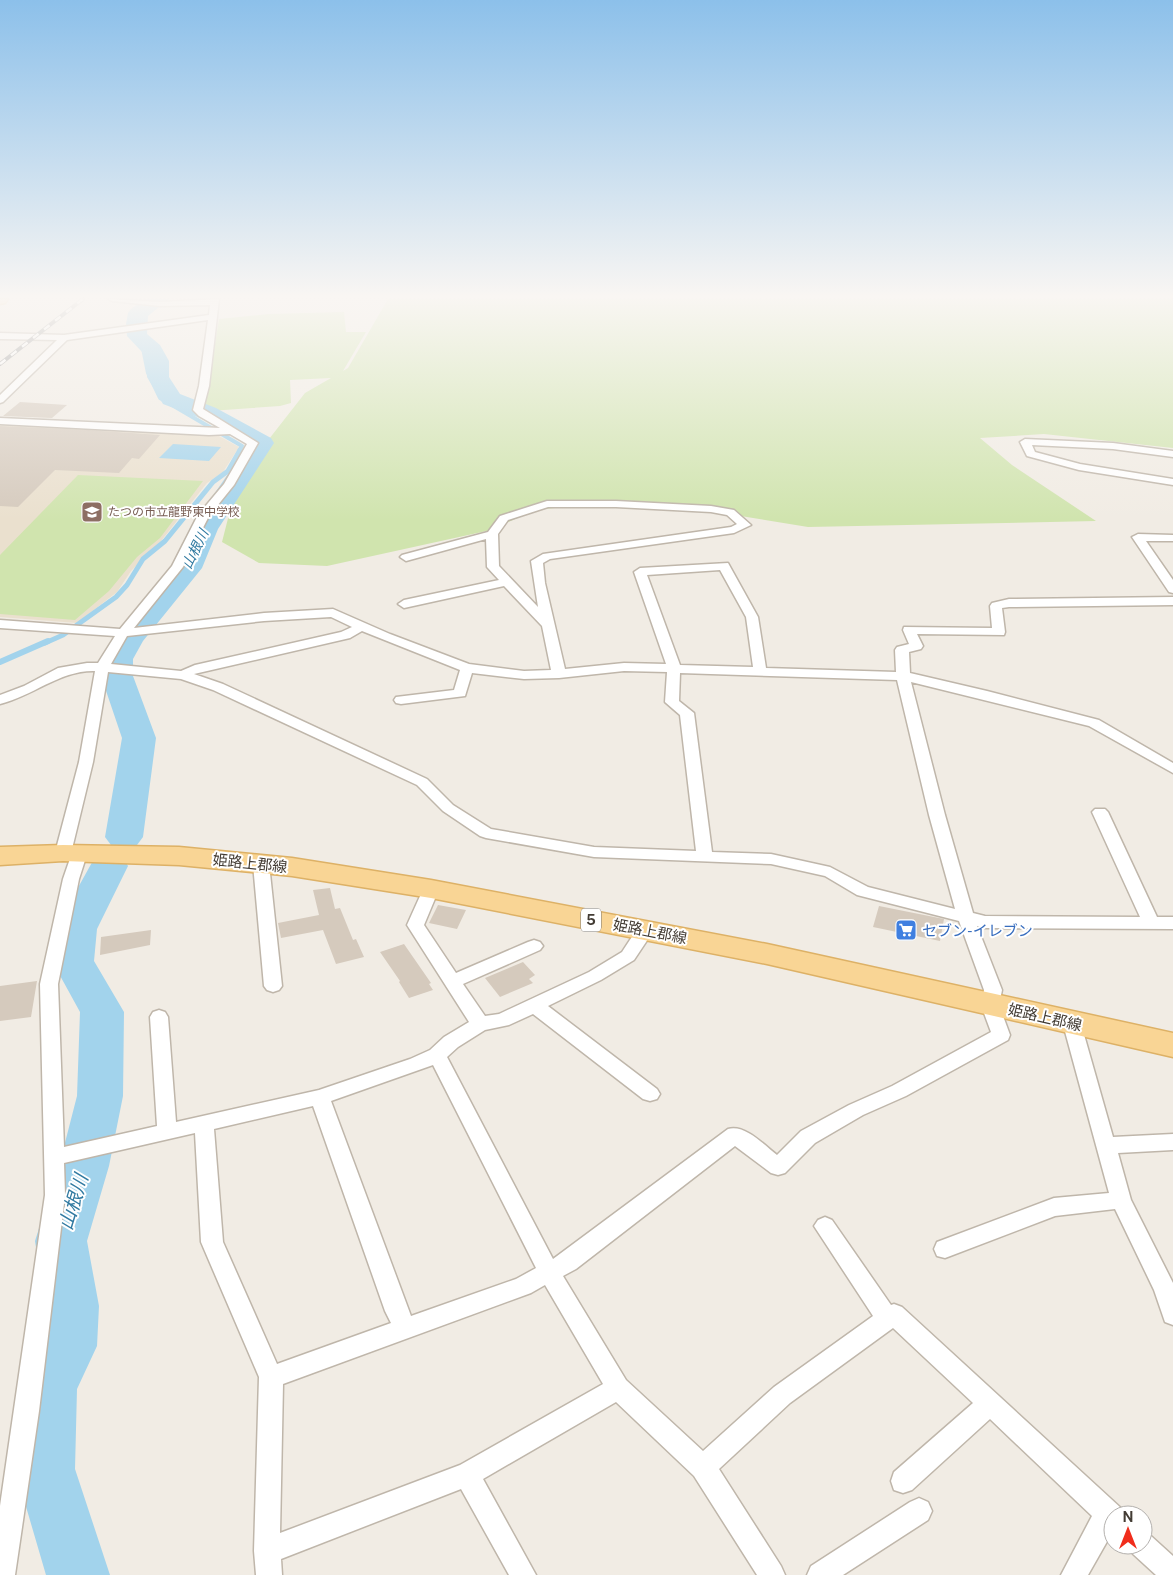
<svg xmlns="http://www.w3.org/2000/svg" width="1173" height="1575" viewBox="0 0 1173 1575" font-family="'Public Sans','Noto Sans JP',sans-serif">
	<style>
		.education { fill: #eae0ce }
		.green { fill: #d0e4ae }
		.water { fill: #a2d3ec }
		.lines { fill: none; stroke-linecap: round; stroke-linejoin: round }
		.stream-far2 { stroke: #a2d3ec; stroke-width: 4 }
		.stream-far1 { stroke: #a2d3ec; stroke-width: 5 }
		.stream { stroke: #a2d3ec; stroke-width: 6 }
		.river { fill: #a2d3ec; fill-rule: evenodd }
		.building { fill: #d5cabd }
		.minor-casing { stroke: #bfb6aa; stroke-width: 3 }
		.primary-casing { stroke: #ddb166; stroke-width: 3 }
		.minor { fill: #fff; fill-rule: evenodd }
		.primary { fill: #f9d595; fill-rule: evenodd }
		.rail-casing { stroke: #949494; stroke-width: 4 }
		.rail { stroke: #fff; stroke-width: 2.5; stroke-dasharray: 7; stroke-linecap: butt }
		.labels { text-anchor: middle; dominant-baseline: central; stroke-width: 4; stroke-linejoin: round; paint-order: stroke }
		.far-education-label { font-size: 12px; fill: #785e54; stroke: #fff; text-anchor: start }
		.far-water-label { font-size: 14px; font-style: italic; fill: #317aa1; stroke: #fff }
		.shield { fill: #fff; stroke: #7b7671; stroke-width: 1 }
		.shield-label { font-size: 14px; font-weight: bold; fill: #433c34 }
		.street-label { font-size: 15px; fill: #433c34; stroke: #fff }
		.shop-label { font-size: 15px; fill: #366cbe; stroke: #fff; text-anchor: start }
		.near-water-label { font-size: 19px; font-style: italic; fill: #317aa1; stroke: #fff }
	</style>
	<rect width="100%" height="100%" fill="#f1ece4"/>
	<path class="education" d="M 0,424 L 219,436 L 239,447 L 223,472 L 207,483 L 161,541 L 131,571 L 117,592 L 77,623 L 0,617 Z"/>
	<path class="green" d="M 388,299 L 1173,299 L 1173,448 L 1044,434 L 980,438 L 1012,465 L 1096,521 L 808,527 L 691,508 L 614,502 L 535,510 L 491,530 L 327,566 L 259,563 L 222,542 L 236,487 L 244,471 L 305,393 L 331,378 L 290,380 L 291,403 L 280,406 L 210,411 L 211,408 L 205,406 L 219,319 L 269,314 L 344,312 L 346,332 L 366,332 L 343,371 L 348,368 Z
		M 78,475 L 203,481 L 160,538 L 137,557 L 109,591 L 75,620 L 0,614 L 0,555 Z"/>
	<path class="water" d="M 173,444 L 221,447 L 209,461 L 159,458 Z"/>
	<g class="lines">
		<path class="stream-far2" d="M 146,344 L 143,348 L 148,373 L 160,398 L 242,446 L 239,451"/>
		<path class="stream-far1" d="M 45,643 L 63,635 L 116,597 L 127,585 L 143,559 L 165,541 L 213,482 L 228,471 L 240,450"/>
		<path class="stream" d="M 0,662 L 48,641"/>
		<path class="river" d="M 145,299 L 169,299 L 148,316 L 147,334 L 160,345 L 169,361 L 169,377 L 180,394 L 216,408 L 271,438 L 274,443 L 218,529 L 202,568 L 143,641 L 133,659 L 133,676 L 156,738 L 143,837 L 137,845 L 124,849 L 111,845 L 105,837 L 122,738 L 101,676 L 101,659 L 118,631 L 175,566 L 190,529 L 248,445 L 200,418 L 163,404 L 147,377 L 147,361 L 143,353 L 127,336 L 126,324 L 128,313 L 131,309 Z
			M 109,853 L 123,857 L 128,866 L 97,929 L 94,961 L 124,1012 L 123,1096 L 109,1166 L 87,1241 L 99,1306 L 97,1346 L 77,1389 L 75,1469 L 110,1575 L 46,1575 L 15,1469 L 21,1389 L 42,1344 L 45,1306 L 35,1241 L 59,1166 L 77,1096 L 80,1012 L 52,961 L 55,929 L 95,857 Z"/>
	</g>
	<path class="building" d="M 20,402 L 67,405 L 52,418 L 3,416 Z
		M 0,426 L 88,430 L 160,435 L 139,459 L 132,458 L 119,473 L 55,470 L 18,507 L 0,506 Z
		M 330,888 L 335,909 L 340,908 L 353,940 L 356,939 L 364,957 L 336,964 L 323,930 L 281,938 L 278,923 L 319,915 L 313,890 Z
		M 438,905 L 466,910 L 457,929 L 429,923 Z
		M 879,906 L 944,919 L 940,941 L 873,927 Z
		M 151,930 L 150,945 L 100,955 L 101,937 Z
		M 404,944 L 431,983 L 429,984 L 433,990 L 409,998 L 399,982 L 400,981 L 380,952 Z
		M 523,962 L 535,975 L 529,979 L 533,983 L 500,997 L 485,978 Z
		M 37,981 L 31,1017 L 0,1021 L 0,986 Z"/>
	<g class="lines">
		<g class="minor-casing">
			<path id="minor" d="M 108,299 L 160,302 L 219,299 L 209,386 L 203,409 L 258,443 L 234,485 L 209,516 L 183,567 L 134,628 L 264,613 L 333,609 L 390,634 L 469,664 L 524,671 L 551,670 L 542,626 L 504,586 L 404,608 L 398,604 L 404,600 L 499,580 L 487,567 L 486,539 L 406,561 L 400,557 L 402,555 L 488,532 L 500,516 L 547,501 L 616,501 L 711,506 L 734,510 L 751,525 L 734,533 L 550,559 L 543,563 L 545,583 L 565,669 L 624,663 L 666,664 L 634,572 L 640,568 L 728,563 L 758,617 L 766,668 L 896,672 L 895,650 L 897,647 L 909,644 L 903,630 L 904,627 L 992,628 L 990,606 L 992,603 L 1009,599 L 1173,597 L 1173,605 L 1009,607 L 1002,608 L 1005,632 L 1004,635 L 917,634 L 923,646 L 921,649 L 909,652 L 910,673 L 987,691 L 1099,720 L 1173,763 L 1173,773 L 1089,726 L 911,682 L 945,815 L 973,913 L 985,916 L 1140,917 L 1092,812 L 1095,809 L 1105,809 L 1108,812 L 1157,917 L 1173,917 L 1173,929 L 985,928 L 977,926 L 1002,990 L 999,1005 L 1010,1035 L 1008,1040 L 906,1096 L 863,1115 L 815,1143 L 785,1173 L 778,1175 L 771,1173 L 735,1146 L 576,1269 L 563,1276 L 626,1380 L 703,1451 L 774,1387 L 873,1316 L 814,1226 L 818,1220 L 825,1217 L 832,1220 L 891,1305 L 894,1304 L 902,1307 L 1122,1509 L 1124,1515 L 1113,1515 L 1113,1531 L 1088,1575 L 1061,1575 L 1092,1516 L 990,1419 L 912,1490 L 903,1493 L 894,1490 L 891,1481 L 894,1472 L 973,1403 L 893,1328 L 790,1403 L 719,1469 L 781,1566 L 785,1575 L 757,1575 L 694,1476 L 616,1402 L 483,1479 L 536,1575 L 509,1575 L 461,1489 L 281,1559 L 282,1575 L 256,1575 L 254,1551 L 259,1377 L 201,1242 L 195,1133 L 64,1163 L 65,1195 L 39,1411 L 15,1575 L 0,1575 L 0,1506 L 45,1195 L 40,984 L 63,879 L 73,850 L 85,850 L 87,854 L 79,879 L 58,984 L 64,1147 L 157,1126 L 150,1017 L 153,1012 L 159,1010 L 165,1012 L 168,1017 L 176,1122 L 319,1090 L 410,1059 L 430,1050 L 444,1037 L 469,1022 L 407,925 L 425,885 L 431,884 L 437,885 L 439,889 L 424,925 L 456,973 L 528,942 L 534,940 L 540,942 L 543,946 L 540,950 L 463,984 L 485,1016 L 499,1014 L 589,972 L 622,952 L 639,926 L 645,924 L 651,926 L 654,930 L 634,960 L 601,980 L 548,1006 L 657,1089 L 660,1094 L 657,1099 L 650,1101 L 643,1099 L 533,1014 L 509,1025 L 485,1030 L 458,1047 L 447,1057 L 553,1259 L 728,1129 C 745,1124 764,1145 777,1155 L 801,1131 L 849,1105 L 892,1086 L 991,1032 L 981,1005 L 984,990 L 959,921 L 857,895 L 825,876 L 771,864 L 594,857 L 486,838 L 480,836 L 443,811 L 417,785 L 213,690 L 181,679 L 108,672 L 93,762 L 71,853 L 69,857 L 57,857 L 55,853 L 79,762 L 95,671 C 60,670 33,696 0,704 L 0,695 L 24,686 L 58,668 L 87,663 L 98,663 L 115,636 L 0,628 L 0,620 L 120,629 L 172,566 L 198,515 L 224,484 L 247,444 L 230,434 L 209,435 L 0,424 L 0,418 L 220,428 L 199,416 L 193,410 L 199,386 L 208,320 L 67,340 L 3,402 L 0,403 L 0,395 L 57,340 L 0,339 L 0,333 L 64,335 L 209,315 L 210,305 L 160,306 L 112,301 ZM 548,507 L 616,507 L 711,512 L 727,515 L 737,524 L 731,527 L 543,554 L 531,561 L 538,607 L 499,566 L 498,534 L 508,520 ZM 720,570 L 746,617 L 753,667 L 680,665 L 647,575 ZM 331,617 L 352,627 L 341,632 L 195,665 L 181,671 L 111,664 L 127,636 L 264,621 ZM 362,631 L 460,670 L 454,690 L 396,697 L 394,700 L 396,703 L 401,704 L 465,696 L 472,673 L 524,679 L 559,678 L 624,671 L 667,672 L 665,702 L 680,715 L 696,851 L 594,847 L 491,829 L 453,805 L 427,779 L 223,684 L 194,674 L 350,638 ZM 680,673 L 897,680 L 929,815 L 955,909 L 868,887 L 830,867 L 771,854 L 712,852 L 694,713 L 679,701 ZM 433,1065 L 536,1268 L 516,1279 L 411,1316 L 331,1101 ZM 313,1106 L 385,1311 L 391,1323 L 277,1364 L 223,1242 L 214,1129 ZM 545,1285 L 603,1384 L 460,1465 L 280,1533 L 283,1384 L 531,1293 Z
				M 1025,439 L 1113,443 L 1173,451 L 1173,457 L 1113,449 L 1032,445 L 1035,452 L 1080,464 L 1173,479 L 1173,485 L 1079,470 L 1027,456 L 1020,442 Z
				M 1138,534 L 1173,535 L 1173,541 L 1146,541 L 1173,580 L 1173,593 L 1169,592 L 1132,537 Z
				M 261,859 L 267,860 L 269,864 L 282,986 L 279,990 L 273,992 L 267,990 L 264,986 L 253,864 L 255,860 Z
				M 1072,1017 L 1078,1019 L 1081,1024 L 1113,1137 L 1173,1134 L 1173,1150 L 1118,1153 L 1131,1200 L 1173,1283 L 1173,1325 L 1165,1322 L 1154,1290 L 1115,1209 L 1055,1216 L 945,1258 L 937,1256 L 934,1249 L 937,1242 L 1054,1198 L 1109,1193 L 1063,1024 L 1066,1019 Z
				M 919,1498 L 928,1502 L 932,1511 L 928,1520 L 843,1575 L 807,1575 L 811,1566 L 910,1502 Z
				M 1143,1533 L 1151,1536 L 1173,1556 L 1173,1575 L 1156,1575 L 1133,1554 L 1129,1545 L 1143,1545 Z"/>
		</g>
		<g class="primary-casing">
			<path id="primary" d="M 0,299 L 8,299 L 5,303 L 0,304 Z
				M 63,845 L 179,847 L 292,858 L 431,880 L 767,944 L 1173,1033 L 1173,1057 L 767,964 L 431,898 L 292,876 L 179,865 L 63,861 L 0,865 L 0,847 Z"/>
		</g>
		<use href="#minor" class="minor"/>
		<use href="#primary" class="primary"/>
		<g class="rail-casing">
			<path id="rail" d="M 0,364 L 83,299"/>
		</g>
		<use href="#rail" class="rail"/>
	</g>
	<linearGradient id="sky" x2="0" y2="1"><stop stop-color="#8cc0ea"/><stop offset="0.57" stop-color="#f9f6f3"/><stop offset="1" stop-color="#f9f6f3" stop-opacity="0"/></linearGradient>
	<rect width="1173" height="520" fill="url(#sky)"/>
	<defs>
		<g id="school-square" transform="scale(1.125)"><rect x="-9" y="-9" width="18" height="18" rx="4" fill="#8d6e63" stroke="#fff"/><path d="M0-5L7-2L0 1L-7-2ZM-4 1L0 2.5L4 1V4Q0 6-4 4Z" fill="#fff"/></g>
		<g id="supermarket-square" transform="scale(1.125)"><rect x="-9" y="-9" width="18" height="18" rx="4" fill="#3f7fe0" stroke="#fff"/><path d="M-6-5.5h2.5l.6 2H6L4.5 2H-2.5L-4.4-4H-6ZM-1.5 3.2a1.3 1.3 0 1 0 .1 0ZM3 3.2a1.3 1.3 0 1 0 .1 0Z" fill="#fff"/></g>
	</defs>
	<g fill-rule="evenodd">
		<use href="#school-square" x="92" y="512"/>
		<use href="#supermarket-square" x="906" y="930"/>
	</g>
	<g class="labels">
		<g class="far-education-label">
			<text x="108" y="512">たつの市立龍野東中学校</text>
		</g>
		<g class="far-water-label">
			<text transform="translate(195 549) rotate(-64)">山根川</text>
		</g>
		<rect class="shield" x="581" y="908.5" width="20" height="23" rx="4"/>
		<g class="shield-label">
			<text x="591" y="920">5</text>
		</g>
		<g class="street-label">
			<text transform="translate(250 863) rotate(6)">姫路上郡線</text>
			<text transform="translate(650 931) rotate(11)">姫路上郡線</text>
			<text transform="translate(1045 1017) rotate(13)">姫路上郡線</text>
		</g>
		<g class="shop-label">
			<text x="922" y="930">セブン-イレブン</text>
		</g>
		<g class="near-water-label">
			<text transform="translate(73 1202) rotate(-73)">山根川</text>
		</g>
	</g>
	<g transform="translate(1128 1530)"><circle r="24" fill="#ffffff" stroke="#b4b1ae"/>
	<path d="M0-4L9 19L0 12L-9 19Z" fill="#f02d1c"/>
	<text y="-8" font-size="14" font-weight="bold" text-anchor="middle" fill="#433c34">N</text>
	</g>
</svg>
